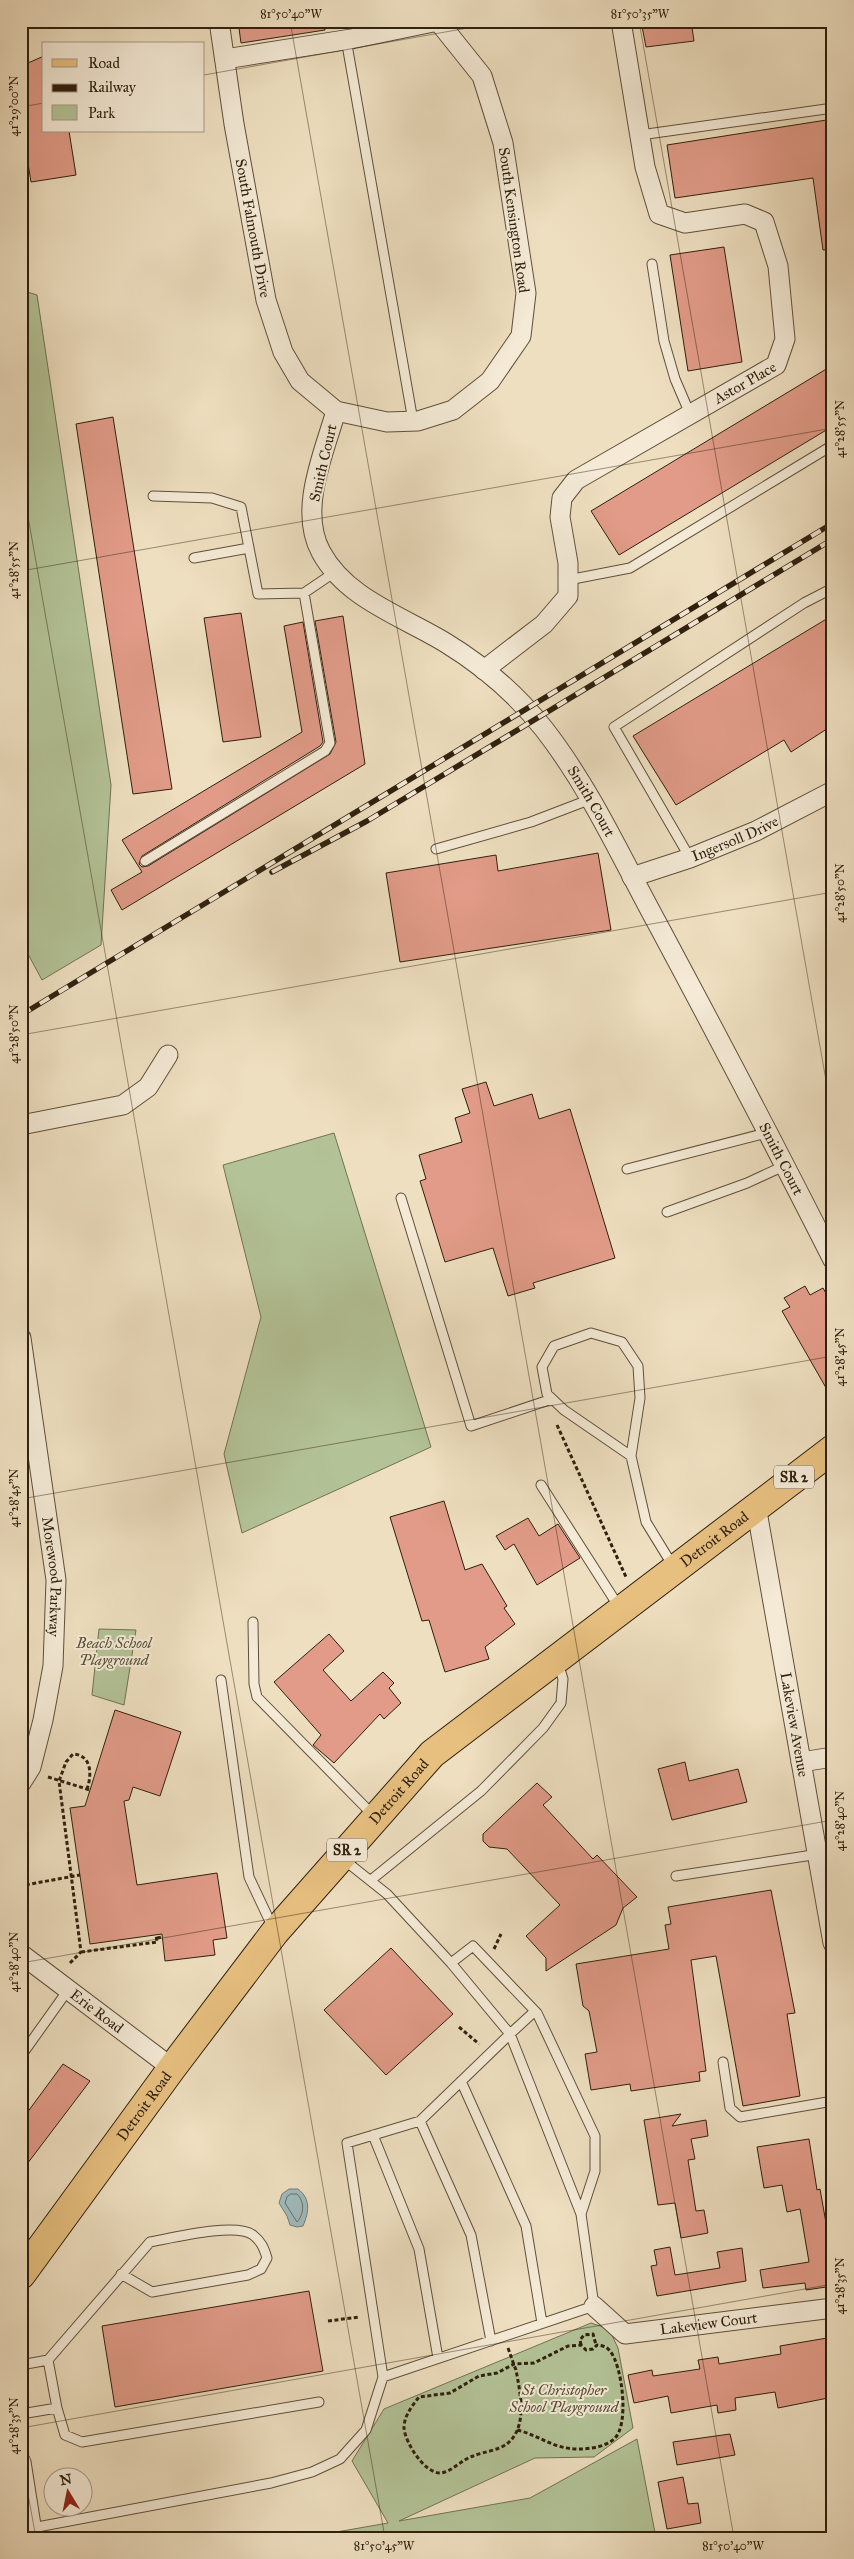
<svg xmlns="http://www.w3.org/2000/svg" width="854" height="2559" viewBox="0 0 854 2559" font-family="'IM FELL Great Primer',serif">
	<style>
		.green { fill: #b3c397; stroke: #717252 }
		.water { fill: #9ebabc; stroke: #727c76 }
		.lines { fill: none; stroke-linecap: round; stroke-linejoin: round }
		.shore { stroke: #666d65; stroke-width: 1 }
		.building { fill: #e19b88; stroke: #2f200e }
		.lane-casing { stroke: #5f503a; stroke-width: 11 }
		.street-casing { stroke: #5f503a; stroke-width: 21 }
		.primary-casing { stroke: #2f200e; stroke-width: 30 }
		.path { stroke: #2f200e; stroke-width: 3; stroke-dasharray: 4 2.5; stroke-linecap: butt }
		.lane { stroke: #f4ead6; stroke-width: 9 }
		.street { stroke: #f4ead6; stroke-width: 19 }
		.primary { stroke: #e7c080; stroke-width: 28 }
		.rail-casing { stroke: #2f200e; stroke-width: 5.5 }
		.rail { stroke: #f4ead6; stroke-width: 4; stroke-dasharray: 11; stroke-linecap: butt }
		.ticks { fill: none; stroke: #2f200e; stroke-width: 1; stroke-opacity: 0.45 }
		.labels { text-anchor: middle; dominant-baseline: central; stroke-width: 4; stroke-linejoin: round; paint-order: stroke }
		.shield { fill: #f4ead6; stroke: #6a5d4a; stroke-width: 1 }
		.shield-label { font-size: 14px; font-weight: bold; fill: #2f200e }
		.street-label { font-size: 15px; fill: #2f200e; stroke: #f4ead6 }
		.park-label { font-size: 15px; font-style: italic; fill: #575137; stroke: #f4ead6 }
		.neatline { fill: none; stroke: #2f200e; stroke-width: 2 }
		.ticks-label { font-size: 12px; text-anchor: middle; fill: #2f200e }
	</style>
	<rect width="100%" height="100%" fill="#eedfc0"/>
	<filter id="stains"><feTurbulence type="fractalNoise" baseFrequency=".004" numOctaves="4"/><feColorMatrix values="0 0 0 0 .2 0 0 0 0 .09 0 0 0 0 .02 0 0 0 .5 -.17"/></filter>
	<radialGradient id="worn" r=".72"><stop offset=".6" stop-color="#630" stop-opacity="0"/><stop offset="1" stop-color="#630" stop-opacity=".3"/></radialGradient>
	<path class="green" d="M 21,290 L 37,295 L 111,785 L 101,945 L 42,980 L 21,941 Z
		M 334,1133 L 431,1447 L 242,1533 L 224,1454 L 261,1317 L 223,1165 Z
		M 99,1629 L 136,1630 L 124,1705 L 92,1695 Z
		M 591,2323 L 609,2329 L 618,2348 L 633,2428 L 594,2457 L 535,2458 L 399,2521 L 530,2498 L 637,2439 L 656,2538 L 302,2538 L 388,2523 L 352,2461 L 384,2409 Z"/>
	<path class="water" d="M 289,2189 L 298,2189 C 311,2199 309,2212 303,2226 L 297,2227 L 290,2225 L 287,2216 L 279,2203 L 282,2194 Z"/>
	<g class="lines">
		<path class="shore" d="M 291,2194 L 297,2194 C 305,2202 304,2214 297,2222 L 285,2203 L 287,2197 Z"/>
	</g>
	<path class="building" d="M 238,21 L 324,21 L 325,30 L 241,43 Z
		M 641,21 L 691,21 L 694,41 L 646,47 Z
		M 44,56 L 44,131 L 69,131 L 76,175 L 31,182 L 21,120 L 21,66 Z
		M 833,119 L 833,249 L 823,250 L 813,178 L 675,198 L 667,145 Z
		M 724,247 L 742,362 L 688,371 L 670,255 Z
		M 833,365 L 833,426 L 619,555 L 591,511 Z
		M 113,417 L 172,789 L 133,794 L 76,424 Z
		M 241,613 L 261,737 L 223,742 L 204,618 Z
		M 833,615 L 833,725 L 791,752 L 784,740 L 676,805 L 633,736 Z
		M 343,616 L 365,764 L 122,910 L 111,890 L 142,872 L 122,840 L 302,732 L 284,626 L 303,622 L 323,742 L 320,746 L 142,856 L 139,864 L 142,867 L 148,866 L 330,754 L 336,742 L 315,621 Z
		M 598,853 L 611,930 L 400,962 L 386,873 L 496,855 L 498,871 Z
		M 486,1082 L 494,1106 L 532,1094 L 539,1119 L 570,1109 L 615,1258 L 533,1283 L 535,1288 L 508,1296 L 493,1248 L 445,1262 L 420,1181 L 426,1179 L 419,1155 L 462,1142 L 455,1118 L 470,1113 L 462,1089 Z
		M 805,1286 L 810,1295 L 823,1288 L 833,1306 L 833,1400 L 782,1311 L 790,1307 L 784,1298 Z
		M 444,1501 L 465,1570 L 482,1564 L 507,1606 L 504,1608 L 515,1624 L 485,1647 L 489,1659 L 445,1672 L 429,1620 L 422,1621 L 390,1517 Z
		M 528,1518 L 539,1536 L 558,1524 L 580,1558 L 537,1585 L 514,1544 L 505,1550 L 496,1536 Z
		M 329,1634 L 344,1651 L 323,1670 L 351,1701 L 383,1672 L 394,1683 L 389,1688 L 401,1703 L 384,1719 L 380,1714 L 334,1763 L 313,1745 L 321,1735 L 274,1682 Z
		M 115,1710 L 181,1732 L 160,1796 L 133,1787 L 129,1800 L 124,1801 L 137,1885 L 217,1873 L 227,1938 L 213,1940 L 215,1955 L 165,1961 L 162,1934 L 90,1944 L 70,1808 L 85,1806 Z
		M 685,1762 L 689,1781 L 738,1769 L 747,1802 L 672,1820 L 658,1769 Z
		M 537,1783 L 552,1797 L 543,1805 L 593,1859 L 597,1855 L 637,1897 L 623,1908 L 616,1925 L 546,1971 L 546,1958 L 526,1936 L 560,1905 L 507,1849 L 489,1847 L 483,1841 L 483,1834 Z
		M 771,1890 L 795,2013 L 787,2014 L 800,2096 L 743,2106 L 716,1956 L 691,1960 L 706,2071 L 699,2072 L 700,2081 L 631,2091 L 630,2084 L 591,2090 L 585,2054 L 597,2052 L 589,2011 L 583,2006 L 576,1964 L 669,1949 L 665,1925 L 671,1924 L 668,1907 Z
		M 391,1948 L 453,2014 L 386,2075 L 324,2010 Z
		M 63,2064 L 90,2081 L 21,2172 L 21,2121 Z
		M 681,2114 L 672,2126 L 706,2120 L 708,2136 L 691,2139 L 695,2159 L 688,2160 L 696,2211 L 704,2210 L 708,2233 L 681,2238 L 675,2203 L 658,2205 L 644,2120 Z
		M 809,2139 L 817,2190 L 820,2189 L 826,2223 L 833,2222 L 833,2286 L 806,2290 L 805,2283 L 763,2288 L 760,2270 L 809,2262 L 800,2209 L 787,2212 L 782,2185 L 764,2188 L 757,2147 Z
		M 670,2247 L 675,2275 L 720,2268 L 717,2252 L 742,2248 L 746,2281 L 657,2296 L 651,2266 L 657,2265 L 654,2250 Z
		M 309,2291 L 323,2371 L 115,2407 L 102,2326 Z
		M 833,2337 L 833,2397 L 778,2408 L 775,2392 L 735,2398 L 736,2410 L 718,2413 L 717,2405 L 671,2413 L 668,2396 L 634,2403 L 628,2375 L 652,2370 L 653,2376 L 700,2369 L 698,2360 L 718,2357 L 719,2364 L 781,2354 L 780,2346 Z
		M 730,2434 L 735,2455 L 677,2465 L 673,2442 Z
		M 683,2477 L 688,2504 L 698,2503 L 701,2523 L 667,2529 L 658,2482 Z"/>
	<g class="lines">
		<g class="lane-casing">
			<path id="lane" d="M 346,39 L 413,421
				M 640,135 L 833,108
				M 652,264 L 664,341 L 675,379 L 690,414
				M 153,496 L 212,498 L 241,507 L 258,594 L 304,593 L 335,572
				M 194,558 L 249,548
				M 568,580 L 630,568 L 833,445
				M 436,849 L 531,822 L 591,799
				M 690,858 L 614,727 L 804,603 L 833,588
				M 145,861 L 325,751 L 330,743 L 304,593
				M 627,1169 L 770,1132
				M 401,1198 L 471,1426 L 552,1399
				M 667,1212 L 747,1183 L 786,1165
				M 631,1456 L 564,1410 L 547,1394 L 542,1367 L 554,1346 L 591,1333 L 622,1342 L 638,1366 L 640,1398 L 631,1456 L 646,1522 L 673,1566
				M 541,1485 L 619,1607
				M 253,1622 L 254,1684 L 257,1697 L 374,1816
				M 221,1680 L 249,1877 L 273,1928
				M 343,1859 L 387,1894 L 451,1963 L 510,2034 L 535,2011
				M 676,1876 L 819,1854
				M 371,1880 L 481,1791 L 543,1728 L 561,1703 L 563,1679 L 558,1663
				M 451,1963 L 473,1946 L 537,2013 L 595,2136 L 595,2171 L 581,2214
				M 21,2056 L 68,1990
				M 723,2062 L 730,2108 L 740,2117 L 833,2101
				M 461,2081 L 526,2226 L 542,2323
				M 420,2121 L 471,2235 L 491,2341
				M 373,2135 L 419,2249 L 438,2358
				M 21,2365 L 48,2360 L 150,2242 C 172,2238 236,2222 253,2235 C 261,2241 264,2248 267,2258 L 261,2269 L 248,2275 L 152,2292 L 121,2274
				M 57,2408 L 65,2435 L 82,2442 L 319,2402
				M 21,2414 L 57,2408 L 48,2360
				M 32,2528 L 271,2483 L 312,2472 L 340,2459 L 366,2430 L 383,2377 L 347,2143 L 420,2121 L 510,2034 L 581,2214 L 594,2306 L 383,2377"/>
		</g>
		<g class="street-casing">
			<g id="street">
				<path id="s1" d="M 219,21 L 234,124 L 266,300 L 283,352 L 300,381 L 336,411 L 387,422 L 418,421 L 453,410 L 490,381 L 521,336 L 526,293 L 503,143 L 482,76 L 438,21"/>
				<path d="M 225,59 L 351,39 L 438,21"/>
				<path id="s2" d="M 336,411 C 324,453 298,510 321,552 C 346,599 404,617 446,643 C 482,665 517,695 544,729 C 590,788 621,857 657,923 C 717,1035 776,1147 833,1260"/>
				<path id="s3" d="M 484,670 L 544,624 L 568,596 L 568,563 L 560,517 L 562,498 L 576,480 L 776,365 L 785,339 L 778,266 L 764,222 L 745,214 L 685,223 L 659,214 L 645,167 L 621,21"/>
				<path id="s4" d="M 632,877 L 690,858 L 756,831 L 833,791"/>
				<path d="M 21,1125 L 123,1105 L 148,1087 L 168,1055"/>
				<path id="s5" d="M 21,1338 L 56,1580 L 53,1666 L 43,1720 L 31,1767 L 21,1783"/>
				<path id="s6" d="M 756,1506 L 833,1943"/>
				<path d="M 801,1762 L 833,1757"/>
				<path id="s7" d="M 21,1954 L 172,2068"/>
				<path id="s8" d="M 594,2306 L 625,2334 L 833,2308"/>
				<path d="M 21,2462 L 33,2538"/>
			</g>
		</g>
		<g class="primary-casing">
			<g id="primary">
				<path id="s9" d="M 21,2275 L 172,2068 L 275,1932 L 432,1754 L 833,1449"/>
			</g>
		</g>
		<path class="path" d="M 557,1425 L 626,1577
			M 48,1777 L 90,1790
			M 21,1889 L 25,1885 L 80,1875
			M 157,1938 L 162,1937
			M 494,1949 L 501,1934
			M 81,1952 L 157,1942 L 156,1935
			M 70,1963 L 81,1952 L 59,1781 L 66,1762 L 73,1754 C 92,1755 92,1775 87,1789
			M 459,2027 L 479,2044
			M 328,2321 L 359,2317
			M 581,2345 L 580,2340 L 584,2335 L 593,2334 L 596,2345
			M 508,2348 C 511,2356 513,2363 516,2370 C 520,2392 528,2426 508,2443 C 500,2450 483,2452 473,2456 C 461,2460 452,2472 440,2473 C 424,2473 405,2442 404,2428 C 404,2416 412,2406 419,2397 L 450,2393 L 479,2376 L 497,2373 L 514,2364 L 534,2363 L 568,2346 L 581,2345 L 586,2350 L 593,2349 L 597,2345 C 603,2346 606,2346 610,2351 C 622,2365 630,2425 614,2439 C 605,2447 590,2449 578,2449 C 553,2449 539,2435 517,2430"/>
		<use href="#lane" class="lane"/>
		<use href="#street" class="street"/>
		<use href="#primary" class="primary"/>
		<g class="rail-casing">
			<path id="rail" d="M 272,872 L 367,821 L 833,539
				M 21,1015 L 833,523"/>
		</g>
		<use href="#rail" class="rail"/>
	</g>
	<path class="ticks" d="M 290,21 L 734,2538M 639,21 L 833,1120M 204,75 L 507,21M 21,107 L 44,103M 21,477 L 385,2538M 21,571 L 833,428M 21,1035 L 833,892M 21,1499 L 833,1356M 21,1963 L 833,1820M 21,2428 L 833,2284M 21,2456 L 36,2538"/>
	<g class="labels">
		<g class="shield">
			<rect x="774" y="1465.5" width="40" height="23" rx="4"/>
			<rect x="327" y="1838.5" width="40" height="23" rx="4"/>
		</g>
		<g class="shield-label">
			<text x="794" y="1477">SR 2</text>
			<text x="347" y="1850">SR 2</text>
		</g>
		<g class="street-label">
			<text transform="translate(514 220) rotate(82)">South Kensington Road</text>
			<text stroke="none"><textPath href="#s1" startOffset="210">South Falmouth Drive</textPath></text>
			<text stroke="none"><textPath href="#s3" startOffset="429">Astor Place</textPath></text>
			<text transform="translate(323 463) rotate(-77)">Smith Court</text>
			<text stroke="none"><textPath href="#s2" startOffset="520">Smith Court</textPath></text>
			<text stroke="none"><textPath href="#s4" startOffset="110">Ingersoll Drive</textPath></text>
			<text stroke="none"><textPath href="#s2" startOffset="925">Smith Court</textPath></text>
			<text stroke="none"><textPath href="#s9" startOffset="1019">Detroit Road</textPath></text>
			<text stroke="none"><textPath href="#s5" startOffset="241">Morewood Parkway</textPath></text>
			<text stroke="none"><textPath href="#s6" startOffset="222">Lakeview Avenue</textPath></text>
			<text stroke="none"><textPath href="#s9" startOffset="614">Detroit Road</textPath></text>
			<text stroke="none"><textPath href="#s7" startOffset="95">Erie Road</textPath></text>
			<text stroke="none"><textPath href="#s9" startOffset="209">Detroit Road</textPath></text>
			<text stroke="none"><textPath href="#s8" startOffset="126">Lakeview Court</textPath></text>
		</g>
		<g class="park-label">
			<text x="114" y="1643">Beach School<tspan x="114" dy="17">Playground</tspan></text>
			<text x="564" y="2390">St Christopher<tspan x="564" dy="17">School Playground</tspan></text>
		</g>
	</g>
	<rect width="854" height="2559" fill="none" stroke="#eedfc0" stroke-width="55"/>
	<rect x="42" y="42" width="162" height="90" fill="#f4ead6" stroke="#a59986"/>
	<rect x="52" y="59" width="25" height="8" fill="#e7c080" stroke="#a59986"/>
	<text x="88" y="68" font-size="15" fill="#2f200e">Road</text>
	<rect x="52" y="84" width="25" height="8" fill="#2f200e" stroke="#a59986"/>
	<text x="88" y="92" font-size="15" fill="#2f200e">Railway</text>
	<rect x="52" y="105" width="25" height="15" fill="#b3c397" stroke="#a59986"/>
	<text x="88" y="118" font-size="15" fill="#2f200e">Park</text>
	<g transform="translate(68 2492) rotate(350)"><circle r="24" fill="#f4ead6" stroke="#a59986"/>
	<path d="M0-4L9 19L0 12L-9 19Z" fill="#8f2418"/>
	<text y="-8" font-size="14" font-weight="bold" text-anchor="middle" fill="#2f200e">N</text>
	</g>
	<rect x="28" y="28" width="798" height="2504" class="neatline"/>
	<g class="ticks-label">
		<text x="291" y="18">81°50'40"W</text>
		<text x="640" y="18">81°50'35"W</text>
		<text transform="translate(14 106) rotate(-90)" y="4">41°29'00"N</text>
		<text transform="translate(840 429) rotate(-90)" y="4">41°28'55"N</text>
		<text transform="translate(14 570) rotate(-90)" y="4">41°28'55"N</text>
		<text transform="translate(840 893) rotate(-90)" y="4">41°28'50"N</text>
		<text transform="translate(14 1034) rotate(-90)" y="4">41°28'50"N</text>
		<text transform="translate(840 1357) rotate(-90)" y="4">41°28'45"N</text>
		<text transform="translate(14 1498) rotate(-90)" y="4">41°28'45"N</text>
		<text transform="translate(840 1821) rotate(-90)" y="4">41°28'40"N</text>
		<text transform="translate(14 1962) rotate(-90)" y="4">41°28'40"N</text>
		<text transform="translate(840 2286) rotate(-90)" y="4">41°28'35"N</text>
		<text transform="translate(14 2426) rotate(-90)" y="4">41°28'35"N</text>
		<text x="384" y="2550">81°50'45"W</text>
		<text x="733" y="2550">81°50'40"W</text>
	</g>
	<rect width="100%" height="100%" filter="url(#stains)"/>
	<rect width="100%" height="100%" fill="url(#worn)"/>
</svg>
